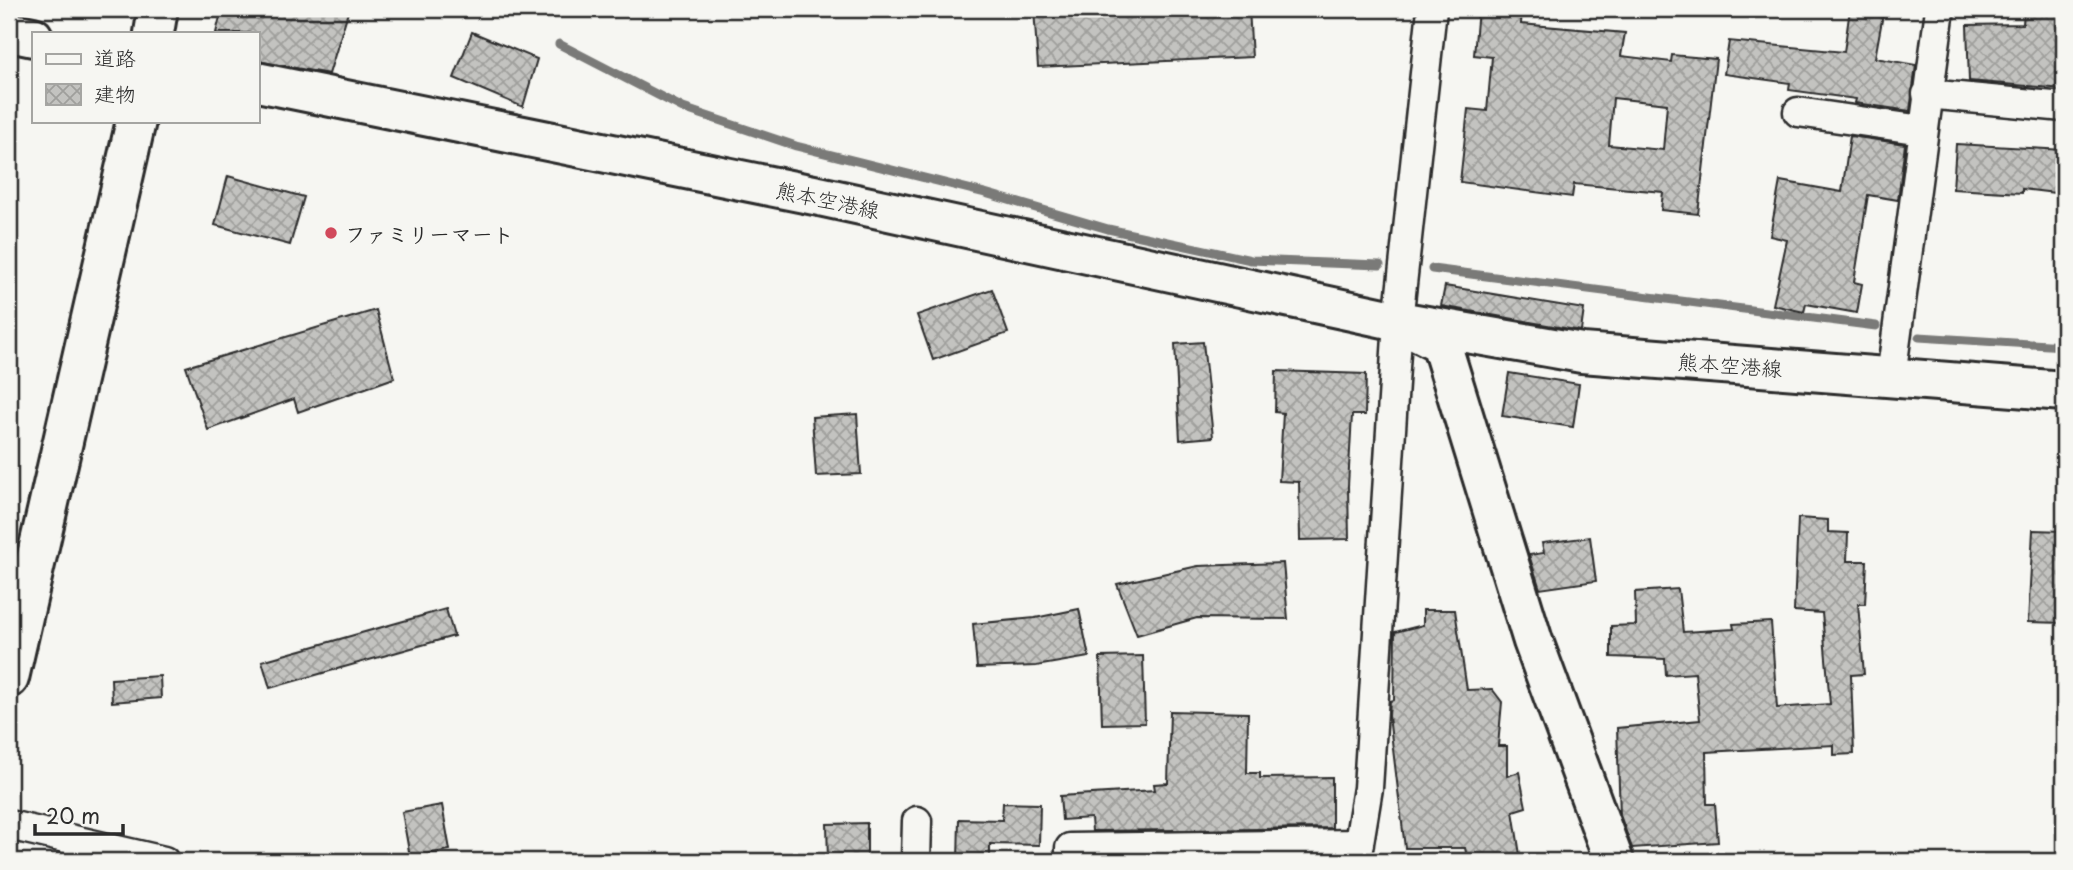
<svg xmlns="http://www.w3.org/2000/svg" width="2073" height="870" viewBox="0 0 2073 870" font-family="'Playpen Sans','Klee One',sans-serif">
	<style>
		.lines { fill: none; stroke-linecap: round; stroke-linejoin: round }
		.stream { stroke: #7a7a78; stroke-width: 9 }
		.building { fill: url(#building-cross-hatch); stroke: #2b2b2b; stroke-width: 2; fill-rule: evenodd }
		.street-casing { stroke: #2b2b2b; stroke-width: 33 }
		.secondary-casing { stroke: #2b2b2b; stroke-width: 44 }
		.street { stroke: #f6f6f2; stroke-width: 28 }
		.secondary { stroke: #f6f6f2; stroke-width: 38 }
		.poi-dot { fill: #d1495b; stroke: #f6f6f2; stroke-width: 2.5 }
		.labels { text-anchor: middle; dominant-baseline: central; stroke-width: 6; stroke-linejoin: round; paint-order: stroke }
		.street-label { font-size: 21px; fill: #2b2b2b; stroke: #f6f6f2 }
		.poi-label { font-size: 21px; font-weight: bold; fill: #2b2b2b; stroke: #f6f6f2; text-anchor: start }
	</style>
	<defs>
		<pattern id="building-cross-hatch" width="8" height="8" patternUnits="userSpaceOnUse" patternTransform="scale(1.75)"><rect width="8" height="8" fill="#c3c3c0"/><path d="M0 0l8 8M0 8l8-8" fill="none" stroke="#9f9f9c"/></pattern>
	</defs>
	<rect width="100%" height="100%" fill="#f6f6f2"/>
	<filter id="ink" filterUnits="userSpaceOnUse"><feTurbulence type="fractalNoise" baseFrequency=".0143" numOctaves="2"/><feDisplacementMap in="SourceGraphic" scale="14" xChannelSelector="R" yChannelSelector="G"/><feConvolveMatrix kernelMatrix="1 2 1 2 8 2 1 2 1" color-interpolation-filters="sRGB"/></filter>
	<g filter="url(#ink)">
		<g class="lines">
			<path class="stream" d="M 559,44 L 683,108 L 796,146 L 985,193 L 1108,229 L 1251,260 L 1380,265
				M 1432,269 L 1876,326
				M 1919,337 L 2064,346"/>
		</g>
		<path class="building" d="M 222,9 L 349,9 L 329,74 L 257,61 L 257,33 L 216,33 Z
			M 1034,9 L 1249,9 L 1252,57 L 1038,67 Z
			M 1478,9 L 1522,9 L 1521,24 L 1625,33 L 1621,56 L 1671,62 L 1672,55 L 1716,59 L 1698,214 L 1661,210 L 1663,192 L 1574,184 L 1572,197 L 1460,182 L 1468,109 L 1487,111 L 1492,57 L 1474,55 ZM 1613,98 L 1667,104 L 1663,150 L 1609,145 Z
			M 1850,9 L 1884,9 L 1875,58 L 1916,65 L 1910,111 L 1855,103 L 1856,99 L 1789,90 L 1790,83 L 1724,74 L 1729,41 L 1844,52 Z
			M 2024,9 L 2064,9 L 2064,89 L 1969,81 L 1967,25 L 2023,24 Z
			M 472,32 L 537,59 L 523,107 L 454,78 Z
			M 1850,136 L 1905,144 L 1898,200 L 1868,195 L 1854,282 L 1862,284 L 1857,313 L 1806,304 L 1804,312 L 1773,305 L 1787,240 L 1770,236 L 1780,181 L 1842,192 Z
			M 1956,144 L 2064,150 L 2064,194 L 2022,189 L 2022,193 L 1953,189 Z
			M 228,176 L 304,197 L 290,245 L 215,225 Z
			M 1445,286 L 1584,309 L 1581,331 L 1441,306 Z
			M 992,289 L 1008,333 L 933,360 L 917,315 Z
			M 376,310 L 394,378 L 298,412 L 294,399 L 208,430 L 186,367 Z
			M 1203,342 L 1213,437 L 1180,440 L 1175,344 Z
			M 1276,371 L 1366,374 L 1365,415 L 1352,415 L 1348,486 L 1349,539 L 1300,540 L 1299,482 L 1279,481 L 1283,413 L 1275,412 Z
			M 1509,373 L 1579,384 L 1573,427 L 1502,416 Z
			M 857,414 L 861,474 L 816,476 L 812,417 Z
			M 1798,518 L 1828,520 L 1828,532 L 1848,533 L 1847,561 L 1867,561 L 1865,604 L 1858,604 L 1864,674 L 1851,675 L 1854,754 L 1834,755 L 1834,745 L 1706,752 L 1707,804 L 1715,804 L 1718,842 L 1632,848 L 1620,815 L 1617,728 L 1700,720 L 1695,673 L 1666,675 L 1665,659 L 1611,657 L 1611,626 L 1636,625 L 1635,592 L 1678,589 L 1683,632 L 1734,629 L 1733,624 L 1771,622 L 1777,708 L 1830,704 L 1822,613 L 1794,611 Z
			M 2033,530 L 2064,531 L 2064,623 L 2028,622 Z
			M 1590,537 L 1596,581 L 1540,589 L 1529,555 L 1544,553 L 1542,543 Z
			M 1283,563 L 1288,619 L 1197,618 L 1137,635 L 1117,584 L 1198,566 Z
			M 446,609 L 454,636 L 270,688 L 262,661 Z
			M 1079,609 L 1089,657 L 1036,666 L 977,668 L 973,624 L 1035,618 Z
			M 1423,610 L 1455,610 L 1467,690 L 1492,689 L 1502,702 L 1498,746 L 1507,746 L 1507,776 L 1519,772 L 1526,807 L 1513,811 L 1521,861 L 1468,861 L 1465,848 L 1405,848 L 1389,716 L 1390,701 L 1394,700 L 1395,632 L 1423,625 Z
			M 1143,656 L 1145,723 L 1102,724 L 1100,657 Z
			M 160,676 L 161,698 L 112,702 L 111,679 Z
			M 1170,711 L 1248,713 L 1247,773 L 1260,773 L 1260,778 L 1332,777 L 1332,828 L 1092,831 L 1091,818 L 1062,820 L 1060,796 L 1155,790 L 1154,784 L 1168,783 Z
			M 1003,803 L 1040,804 L 1039,845 L 990,844 L 990,861 L 958,861 L 959,819 L 1002,820 Z
			M 442,805 L 450,850 L 410,857 L 402,812 Z
			M 867,823 L 867,861 L 828,861 L 827,824 Z"/>
		<g class="lines">
			<g class="street-casing">
				<path id="street" d="M 1927,94 L 2064,107
					M 1798,112 L 1922,130
					M 1891,377 L 1940,9
					M 9,825 L 164,861
					M 916,861 L 917,821
					M 1070,861 L 1070,848 L 1359,844
					M 1356,861 L 1368,788 L 1398,321 L 1432,9"/>
			</g>
			<g class="secondary-casing">
				<path id="secondary" d="M 9,32 L 33,37
					M 154,33 L 158,9
					M 257,82 L 819,196 L 1398,321 L 1582,353 L 2064,391
					M 1406,325 L 1441,343 L 1533,641 L 1614,861
					M 9,678 L 136,121"/>
			</g>
			<use href="#street" class="street"/>
			<use href="#secondary" class="secondary"/>
		</g>
	</g>
	<circle class="poi-dot" cx="331" cy="233" r="7"/>
	<g class="labels">
		<g class="street-label">
			<text transform="translate(828 199) rotate(12)">熊本空港線</text>
			<text transform="translate(1730 364) rotate(4)">熊本空港線</text>
		</g>
		<g class="poi-label">
			<text x="345" y="233">ファミリーマート</text>
		</g>
	</g>
	<rect width="2073" height="870" fill="none" stroke="#f6f6f2" stroke-width="35"/>
	<rect x="18" y="18" width="2038" height="835" fill="none" stroke="#2b2b2b" stroke-width="2.5" filter="url(#ink)"/>
	<rect x="32" y="32" width="228" height="91" fill="#f6f6f2" stroke="#a5a5a2" stroke-width="2"/>
	<rect x="46" y="54" width="35" height="10" fill="#f6f6f2" stroke="#a5a5a2" stroke-width="2"/>
	<text x="94" y="66" font-size="21" fill="#2b2b2b">道路</text>
	<rect x="46" y="84" width="35" height="21" fill="url(#building-cross-hatch)" stroke="#a5a5a2" stroke-width="2"/>
	<text x="94" y="102" font-size="21" fill="#2b2b2b">建物</text>
	<path d="M35 824v10h88v-10" fill="none" stroke="#2b2b2b" stroke-width="3.5"/>
	<text x="46" y="824" font-size="21" fill="#2b2b2b" stroke="#f6f6f2" stroke-width="5" paint-order="stroke">20 m</text>
</svg>
